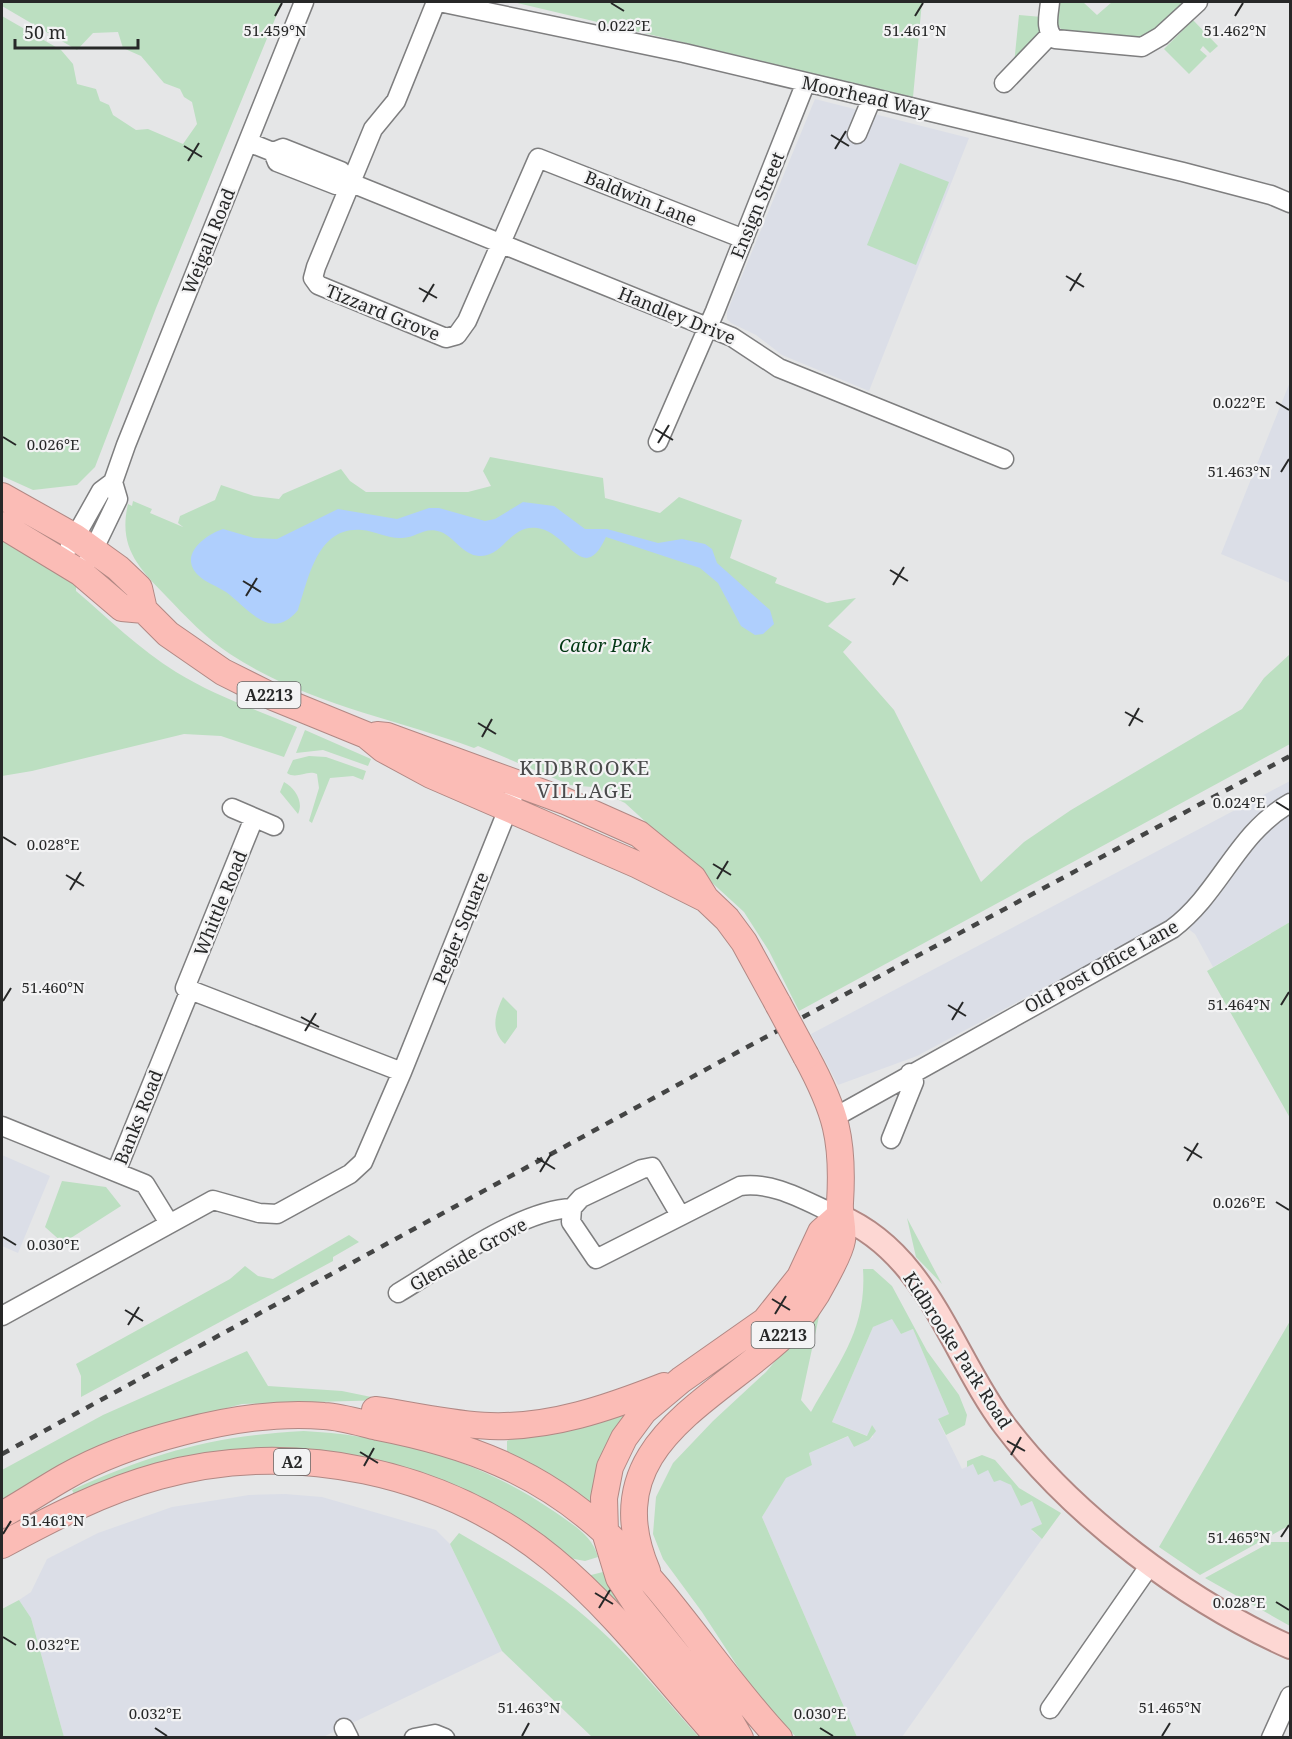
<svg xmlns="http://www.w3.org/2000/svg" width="1292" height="1739" viewBox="0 0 1292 1739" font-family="'Noto Serif',serif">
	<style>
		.built { fill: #dbdee7 }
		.green { fill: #bcdfc1 }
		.water { fill: #afcffd }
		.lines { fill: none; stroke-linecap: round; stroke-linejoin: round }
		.minor-casing { stroke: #7e7e7f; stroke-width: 21 }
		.major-casing { stroke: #b18884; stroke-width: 26 }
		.highway-casing { stroke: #b18884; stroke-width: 28 }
		.minor { stroke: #fff; stroke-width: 18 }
		.major { stroke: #fdd7d3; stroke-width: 22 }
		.highway { stroke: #fbbcb6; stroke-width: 26 }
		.rail { stroke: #444545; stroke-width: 4.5; stroke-dasharray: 8 8; stroke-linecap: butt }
		.highway-bridge-casing { stroke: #b18884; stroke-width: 28; stroke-linecap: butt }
		.highway-bridge { stroke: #fbbcb6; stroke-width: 26 }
		.ticks { fill: none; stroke: #272828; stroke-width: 2 }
		.labels { text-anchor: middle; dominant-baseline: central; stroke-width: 4.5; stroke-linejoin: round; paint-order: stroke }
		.shield { fill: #f3f3f4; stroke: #646565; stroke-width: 1.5 }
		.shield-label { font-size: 16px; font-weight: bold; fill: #272828 }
		.street-label { font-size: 18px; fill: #272828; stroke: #f3f3f4 }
		.park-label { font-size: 18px; font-style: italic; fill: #003612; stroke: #f3f3f4 }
		.neighbourhood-label { font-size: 20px; letter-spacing: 1.5px; fill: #4b4b4c; stroke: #f3f3f4 }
		.ticks-label { font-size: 15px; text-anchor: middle; fill: #272828; stroke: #f3f3f4; stroke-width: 4.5; stroke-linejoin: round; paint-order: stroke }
	</style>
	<rect width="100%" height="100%" fill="#e5e6e7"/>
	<path class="built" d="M 815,99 L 969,138 L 869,391 L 782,355 L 756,335 L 731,323 L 727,319 L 727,312 Z
		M 1290,382 L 1290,583 L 1221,554 Z
		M 1290,781 L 1290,922 L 1213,967 L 1195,934 L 1174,918 L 917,1056 L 838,1085 L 811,1034 Z
		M 2,1155 L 50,1176 L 18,1253 L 2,1246 Z
		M 892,1318 L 901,1334 L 913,1329 L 949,1414 L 938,1420 L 962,1469 L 973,1464 L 988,1470 L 1012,1486 L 1021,1506 L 1032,1501 L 1042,1524 L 1032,1531 L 1042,1539 L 902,1737 L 857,1737 L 762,1517 L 786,1477 L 812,1465 L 809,1453 L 849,1436 L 854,1447 L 873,1437 L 872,1425 L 868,1436 L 832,1422 L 873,1327 Z
		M 285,1494 L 322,1497 L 436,1530 L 450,1544 L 502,1651 L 323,1737 L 64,1737 L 31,1618 L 19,1600 L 31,1592 L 47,1559 L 98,1533 L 172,1507 L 249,1495 Z"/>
	<path class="green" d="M 2,2 L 282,2 L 156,308 L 95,467 L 77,485 L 33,490 L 2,476 L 2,16 L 61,50 L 73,64 L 77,84 L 96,89 L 100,101 L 109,105 L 113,115 L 136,130 L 148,129 L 183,144 L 197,124 L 192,102 L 184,97 L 180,89 L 164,83 L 141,56 L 123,48 L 118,32 L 93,33 L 77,50 L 2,6 Z
		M 513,2 L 922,2 L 913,97 Z
		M 1056,2 L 1083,2 L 1097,15 L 1112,2 L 1188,2 L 1143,40 L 1063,32 L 1056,22 Z
		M 1019,15 L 1042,17 L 1040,34 L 1014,64 Z
		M 1193,20 L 1218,46 L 1210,53 L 1203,46 L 1200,50 L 1207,56 L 1189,74 L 1164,49 Z
		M 900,163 L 949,182 L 916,265 L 867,245 Z
		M 490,457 L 603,478 L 605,498 L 660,513 L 679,497 L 742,520 L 730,558 L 777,578 L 775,583 L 827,603 L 856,598 L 828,626 L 852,642 L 843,652 L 894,710 L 981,882 L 1024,842 L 1071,810 L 1242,709 L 1264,678 L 1290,654 L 1290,744 L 799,1011 L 769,951 L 744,912 L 625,803 L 592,787 L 570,785 L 478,746 L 474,748 C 393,718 304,703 230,654 C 206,638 186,617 166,596 C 138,567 118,547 128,504 L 132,506 L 133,501 L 152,509 L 150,513 L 183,527 L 178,523 L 180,516 L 215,500 L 221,485 L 254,496 L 279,499 L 283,494 L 341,469 L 350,481 L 366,492 L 468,492 L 491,486 L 483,471 Z
		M 2,538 L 76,586 L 76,591 C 108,618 140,650 176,672 C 213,695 257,710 297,727 L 284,757 L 221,736 L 184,734 L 32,771 L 2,776 Z
		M 305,730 L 371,759 L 368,766 L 323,750 L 296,753 Z
		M 309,756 L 326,757 L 366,771 L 363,780 L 353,776 L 330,778 L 312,823 L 309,821 L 319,788 L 317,774 C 307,769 297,780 287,773 L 293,760 Z
		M 284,782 C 295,788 304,802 298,814 L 280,792 Z
		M 1290,922 L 1290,1118 L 1207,971 Z
		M 503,997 L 517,1011 L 517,1027 L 505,1044 C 490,1030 495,1014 503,997 Z
		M 62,1181 L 106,1187 L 121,1206 L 63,1243 L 45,1227 Z
		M 907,1218 L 942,1284 L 916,1257 Z
		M 349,1235 L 359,1242 L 333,1257 L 333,1261 L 81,1397 L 81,1376 L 76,1364 L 230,1279 L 245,1266 L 258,1276 L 273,1279 Z
		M 863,1269 L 873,1269 L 892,1286 L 927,1351 L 959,1395 L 967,1415 L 965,1425 L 946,1435 L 938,1419 L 949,1414 L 913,1329 L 901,1334 L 892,1319 L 873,1327 L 832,1422 L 867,1436 L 872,1425 L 876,1431 L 869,1440 L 854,1447 L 848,1436 L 809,1453 L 812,1465 L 786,1478 L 762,1517 L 857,1737 L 796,1737 L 755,1693 L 702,1612 L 663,1559 L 653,1534 L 656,1497 L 673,1463 L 713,1421 L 766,1372 L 821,1307 L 801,1400 L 811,1412 C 839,1362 867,1329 863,1269 Z
		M 1290,1321 L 1290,1525 L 1200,1575 L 1159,1547 Z
		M 247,1351 L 268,1386 L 342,1391 L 386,1400 L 242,1404 L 123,1435 L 85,1452 L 41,1482 L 2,1503 L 2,1470 L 103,1415 Z
		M 627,1413 L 590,1504 L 507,1451 L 507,1441 L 511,1439 L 569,1431 Z
		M 304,1431 C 395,1436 480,1460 555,1512 C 573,1525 592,1535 598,1557 L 585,1561 L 564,1557 L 354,1458 L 75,1496 L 72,1490 C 156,1452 212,1436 304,1431 Z
		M 982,1455 L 995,1460 L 1019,1488 L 1061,1513 L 1042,1539 L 1031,1529 L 1042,1524 L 1032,1501 L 1021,1506 L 1011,1485 L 1000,1480 L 994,1482 L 988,1470 L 978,1475 L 973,1464 L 967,1467 L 967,1461 Z
		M 459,1533 C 507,1561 555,1588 596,1626 C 634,1660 665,1700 699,1737 L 592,1737 L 502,1651 L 450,1544 Z
		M 1271,1542 L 1290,1542 L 1290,1626 L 1205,1578 Z
		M 603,1572 L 627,1613 L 625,1615 L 587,1576 Z
		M 19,1600 L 31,1618 L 64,1737 L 2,1737 L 2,1609 Z"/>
	<path class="water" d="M 523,502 L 554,506 L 585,529 L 607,529 L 658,543 L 682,539 L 705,544 L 712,549 L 717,563 L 770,610 L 774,624 L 763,634 L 755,635 L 741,626 L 718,583 L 700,568 L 606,537 C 583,587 569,532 537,528 C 510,524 503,558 479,556 C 463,555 454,537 441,532 C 424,526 417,538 402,538 C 389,539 375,531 362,530 C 317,526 309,578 298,610 C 271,643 248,608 226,592 C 217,586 206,583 198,575 C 178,555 205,535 223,529 L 254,538 L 277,539 L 338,509 L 397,519 L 429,508 L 439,508 L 485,521 L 495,519 Z"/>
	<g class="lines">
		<g class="minor-casing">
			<path id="minor" d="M 436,2 L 396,101 L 373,129 L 316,267 L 313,278 L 318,285 L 446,338 L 457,335 L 467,321 L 538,158 L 744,239
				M 439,2 L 684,53 L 1183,172 L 1271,195 L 1290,203
				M 1050,2 C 1049,14 1044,30 1055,39 L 1142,47 L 1161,36 L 1198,2
				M 1004,83 L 1050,35
				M 857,134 L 872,98
				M 248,142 L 273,152 L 283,148 L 341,171 L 344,180 L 732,337 L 779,368 L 1004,459
				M 273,152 L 277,162 L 336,185 L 344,180
				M 658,442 L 715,311 L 806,82
				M 70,546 L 101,491 L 113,482
				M 89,559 L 118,499 L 113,482 L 126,445 L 304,2
				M 232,808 L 274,826
				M 254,818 L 185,988 L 402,1072
				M 835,1117 L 1172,929 C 1221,892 1236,834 1290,803
				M 2,1126 L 145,1184 L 169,1223
				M 891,1139 L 914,1082 L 910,1073
				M 116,1172 L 190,990
				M 680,1215 L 652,1167 L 642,1169 L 581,1198 L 572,1208 L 571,1222 L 596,1259 L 740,1186 C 775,1181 808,1203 839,1216
				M 398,1293 C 445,1265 519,1210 572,1208
				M 2,1316 L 213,1200 L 259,1213 L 277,1214 L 350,1174 L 363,1162 L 402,1072 L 518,784
				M 1050,1709 L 1150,1565
				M 344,1728 L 349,1738
				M 414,1738 L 435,1734 L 445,1738
				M 1271,1738 L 1290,1696"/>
		</g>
		<g class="major-casing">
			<path id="major" d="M 839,1216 C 928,1253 952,1356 1005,1426 C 1074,1517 1187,1601 1290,1647"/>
		</g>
		<g class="highway-casing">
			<path id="highway" d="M 2,496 L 75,537 L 118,568 L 139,588 L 144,610 L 168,634 L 223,672 L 273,697 L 366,735 L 383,749 L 431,775 L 638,865 L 706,899
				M 2,525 L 81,573 L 122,608 L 144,610
				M 377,735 L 387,736 L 565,801 L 639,834 L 693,878 L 706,899 L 727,919 L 744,942 L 778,1004
				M 375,1410 C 413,1415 452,1425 490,1426 C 551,1428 608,1408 664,1386
				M 2,1515 C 23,1503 44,1489 65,1477 C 100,1457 143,1442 182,1432 C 227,1420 278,1412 324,1416 C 342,1417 361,1423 378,1427 C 466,1444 539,1471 606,1533 C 672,1594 718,1673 779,1738
				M 2,1545 C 52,1518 104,1491 159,1476 C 292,1439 445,1471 552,1559 C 615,1611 664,1677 719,1738
				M 647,1571 C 595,1448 710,1404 783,1336 C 801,1319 815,1299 826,1277 C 831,1267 840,1252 842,1240 C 844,1228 839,1215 840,1203 C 844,1140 836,1111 806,1056
				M 740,1738 L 729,1719 L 634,1601 L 619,1578 L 605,1532 L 604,1498 L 610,1467 L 624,1438 L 644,1411 L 681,1380 L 765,1321 L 800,1277 L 821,1232 L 839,1216"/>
		</g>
		<use href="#minor" class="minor"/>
		<use href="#major" class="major"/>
		<use href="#highway" class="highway"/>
		<path class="rail" d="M 2,1454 L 736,1053 L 1290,756"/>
		<g class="highway-bridge-casing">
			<path id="highway-bridge" d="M 778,1004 L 806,1056"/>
		</g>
		<use href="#highway-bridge" class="highway-bridge"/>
	</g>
	<path class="ticks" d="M 611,3 L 624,11M 275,16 L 282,3M 915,16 L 923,3M 1235,16 L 1243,3M 831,135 L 849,146M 184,146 L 202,157M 835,149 L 846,131M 188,161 L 199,143M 1066,276 L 1084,287M 419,288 L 437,298M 1070,291 L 1081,273M 423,302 L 434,284M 1276,402 L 1289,410M 655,429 L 673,440M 3,437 L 16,445M 658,443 L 669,425M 1281,472 L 1289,459M 890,570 L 908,581M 243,581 L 261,592M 893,585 L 904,567M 246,596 L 257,578M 1125,712 L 1143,722M 478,723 L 496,734M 1129,726 L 1139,708M 482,737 L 492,719M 1276,802 L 1289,810M 3,837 L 16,845M 713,864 L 731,875M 66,875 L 84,886M 717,879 L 728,861M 70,890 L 81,872M 3,1001 L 11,988M 948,1005 L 966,1016M 1281,1005 L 1289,992M 301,1017 L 319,1027M 952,1020 L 963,1002M 305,1031 L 316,1013M 1184,1147 L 1202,1158M 537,1158 L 555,1169M 1187,1161 L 1198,1143M 540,1172 L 551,1154M 1276,1202 L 1289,1210M 3,1237 L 16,1245M 772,1299 L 790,1310M 125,1310 L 143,1321M 775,1314 L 786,1296M 128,1325 L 139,1307M 1007,1441 L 1025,1451M 360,1452 L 378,1463M 1011,1455 L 1021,1437M 364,1466 L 374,1448M 3,1534 L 11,1521M 1281,1537 L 1289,1525M 595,1593 L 613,1604M 1276,1602 L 1289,1610M 599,1608 L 610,1590M 3,1637 L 16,1645M 155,1728 L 167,1736M 820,1728 L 833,1736M 522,1736 L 529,1723M 1162,1736 L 1170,1723"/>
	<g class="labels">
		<g class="shield">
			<rect x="237.5" y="682" width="63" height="26" rx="4.5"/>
			<rect x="751.5" y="1322" width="63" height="26" rx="4.5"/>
			<rect x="274" y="1449" width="36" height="26" rx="4.5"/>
		</g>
		<g class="shield-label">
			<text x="269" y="695">A2213</text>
			<text x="783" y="1335">A2213</text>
			<text x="292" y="1462">A2</text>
		</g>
		<g class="street-label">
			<text transform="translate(866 96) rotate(13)">Moorhead Way</text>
			<text transform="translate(641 198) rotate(22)">Baldwin Lane</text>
			<text transform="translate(757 205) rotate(-68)">Ensign Street</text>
			<text transform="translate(208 241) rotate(-68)">Weigall Road</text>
			<text transform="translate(383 312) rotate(22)">Tizzard Grove</text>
			<text transform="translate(677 315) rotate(22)">Handley Drive</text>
			<text transform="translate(220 903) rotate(-68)">Whittle Road</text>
			<text transform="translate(460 928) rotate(-68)">Pegler Square</text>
			<text transform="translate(1101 966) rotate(-29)">Old Post Office Lane</text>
			<text transform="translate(138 1117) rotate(-68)">Banks Road</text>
			<text transform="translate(468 1254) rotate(-29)">Glenside Grove</text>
			<text transform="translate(958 1350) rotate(57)">Kidbrooke Park Road</text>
		</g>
		<g class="park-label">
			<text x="605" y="645">Cator Park</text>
		</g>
		<g class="neighbourhood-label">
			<text x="585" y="767">KIDBROOKE<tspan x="585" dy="23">VILLAGE</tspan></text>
		</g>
	</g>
	<g class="ticks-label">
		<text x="624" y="31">0.022°E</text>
		<text x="275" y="36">51.459°N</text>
		<text x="1235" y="36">51.462°N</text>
		<text x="915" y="36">51.461°N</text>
		<text x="1239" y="408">0.022°E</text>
		<text x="53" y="450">0.026°E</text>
		<text x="1239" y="477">51.463°N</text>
		<text x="1239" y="808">0.024°E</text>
		<text x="53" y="850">0.028°E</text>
		<text x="53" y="993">51.460°N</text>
		<text x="1239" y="1010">51.464°N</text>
		<text x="1239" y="1208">0.026°E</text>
		<text x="53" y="1250">0.030°E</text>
		<text x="53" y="1526">51.461°N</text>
		<text x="1239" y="1543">51.465°N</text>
		<text x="1239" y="1608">0.028°E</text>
		<text x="53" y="1650">0.032°E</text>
		<text x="529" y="1713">51.463°N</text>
		<text x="1170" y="1713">51.465°N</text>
		<text x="155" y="1719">0.032°E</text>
		<text x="820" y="1719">0.030°E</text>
	</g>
	<rect width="1292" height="1739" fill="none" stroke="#272828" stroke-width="6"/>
	<path d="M15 39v9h123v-9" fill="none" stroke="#272828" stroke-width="3"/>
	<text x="24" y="39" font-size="18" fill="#272828" stroke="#f3f3f4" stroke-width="4.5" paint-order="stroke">50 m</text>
</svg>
